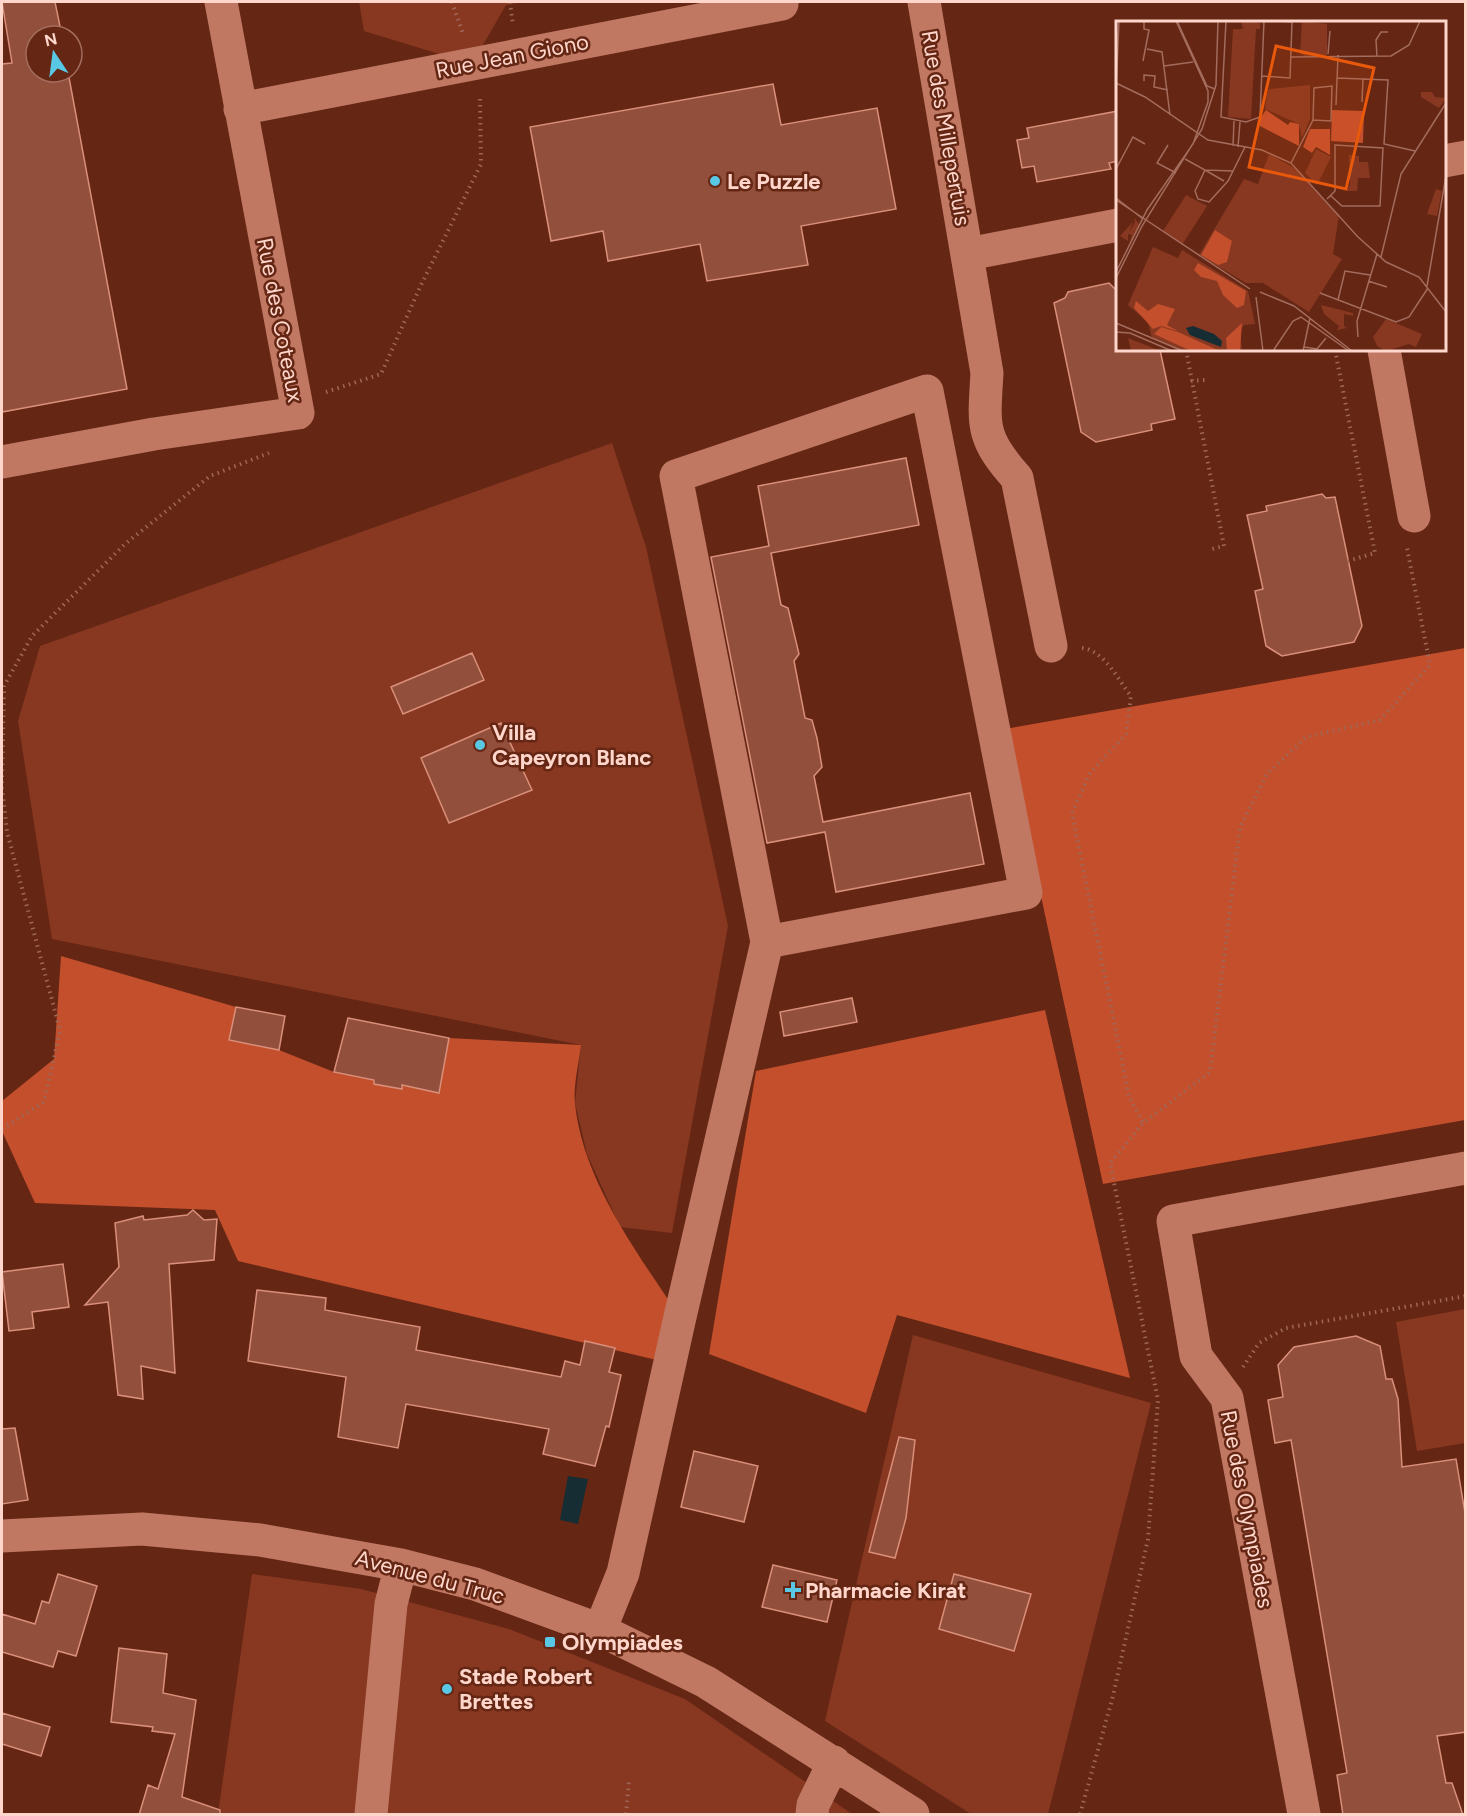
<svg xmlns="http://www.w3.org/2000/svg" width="1467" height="1816" viewBox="0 0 1467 1816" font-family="Figtree,sans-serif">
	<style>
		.green { fill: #883821 }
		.forest { fill: #c34f2d }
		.water { fill: #152d33 }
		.building { fill: #924f3b; stroke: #d98f7a; stroke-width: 1.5 }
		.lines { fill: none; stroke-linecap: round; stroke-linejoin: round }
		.path { stroke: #9e6757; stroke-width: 4; stroke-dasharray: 1.5 4.5; stroke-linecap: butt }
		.minor { stroke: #c07863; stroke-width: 33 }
		.poi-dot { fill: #59c8e4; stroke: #652614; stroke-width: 2 }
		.labels { text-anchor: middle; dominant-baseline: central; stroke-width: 5; stroke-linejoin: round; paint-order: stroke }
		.street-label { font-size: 22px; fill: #ffd6cb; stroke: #652614 }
		.poi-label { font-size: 22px; font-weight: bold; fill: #ffd6cb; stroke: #652614; text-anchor: start }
		.inset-road { fill: none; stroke: #a36c5d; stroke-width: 1.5 }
		.view { fill: #e8590c; fill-opacity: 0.15; stroke: #e8590c; stroke-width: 3 }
		.inset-edge { fill: none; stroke: #ffd6cb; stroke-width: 3 }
	</style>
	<rect width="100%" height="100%" fill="#652614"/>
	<path class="green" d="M 359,2 L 525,2 L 506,5 L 472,64 L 364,31 Z
		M 612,443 L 646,547 L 728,926 L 672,1233 L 620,1227 L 587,1154 L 575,1103 L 581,1045 L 52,939 L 18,721 L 40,646 Z
		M 1465,1309 L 1465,1443 L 1417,1451 L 1396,1322 Z
		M 913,1335 L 1151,1403 L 1048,1814 L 971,1814 L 825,1721 Z
		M 252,1574 L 361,1589 L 509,1629 L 685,1699 L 852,1814 L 218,1814 Z"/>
	<path class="forest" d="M 1465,648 L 1465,1120 L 1103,1184 L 1005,729 Z
		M 61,956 L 236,1007 L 229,1040 L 279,1050 L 334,1072 L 439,1093 L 449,1038 L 581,1045 C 579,1063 573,1086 575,1104 C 583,1181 638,1254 680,1317 L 661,1361 L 238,1261 L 215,1210 L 35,1203 L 2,1131 L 2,1101 L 54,1059 Z
		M 1045,1010 L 1130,1378 L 897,1315 L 866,1413 L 709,1354 L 756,1071 Z"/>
	<path class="water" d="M 568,1476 L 588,1479 L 578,1524 L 560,1520 Z"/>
	<path class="building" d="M 2,2 L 55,2 L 62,36 L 36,36 L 36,72 L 68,72 L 127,389 L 2,412 L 2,64 L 12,63 Z
		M 773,84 L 781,125 L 877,108 L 896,209 L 801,226 L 808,265 L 707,281 L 700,244 L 608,261 L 603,231 L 551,241 L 530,127 Z
		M 1118,111 L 1118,161 L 1109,163 L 1111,169 L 1037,182 L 1034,166 L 1022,168 L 1017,140 L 1029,138 L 1027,128 Z
		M 1109,283 L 1118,292 L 1118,350 L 1160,350 L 1175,419 L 1151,424 L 1152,430 L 1096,442 L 1081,432 L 1054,303 L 1065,298 L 1068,292 Z
		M 906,458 L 919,525 L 771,553 L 781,605 L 788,608 L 799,654 L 794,661 L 805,718 L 812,720 L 817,738 L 822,767 L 814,776 L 823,822 L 970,793 L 984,864 L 836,892 L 825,832 L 767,843 L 711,557 L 769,546 L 758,486 Z
		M 1322,494 L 1326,498 L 1335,497 L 1362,626 L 1354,642 L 1282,656 L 1266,646 L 1255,591 L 1263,589 L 1247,515 L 1267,511 L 1266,506 Z
		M 472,653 L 484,680 L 403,714 L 391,687 Z
		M 501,723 L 532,790 L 449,823 L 421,758 Z
		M 852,998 L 857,1022 L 784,1036 L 780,1012 Z
		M 236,1007 L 285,1016 L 279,1050 L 229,1040 Z
		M 348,1018 L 449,1038 L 439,1093 L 402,1085 L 402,1089 L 374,1084 L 374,1080 L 334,1072 Z
		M 193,1210 L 204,1220 L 217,1219 L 214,1260 L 169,1264 L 175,1373 L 141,1366 L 143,1399 L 118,1395 L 108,1302 L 85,1305 L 119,1267 L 115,1223 L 143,1216 L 144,1220 L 187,1215 Z
		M 63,1264 L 69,1307 L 32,1312 L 34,1328 L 9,1331 L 2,1272 Z
		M 257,1290 L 326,1298 L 325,1310 L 420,1327 L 416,1350 L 561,1377 L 565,1361 L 580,1365 L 585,1341 L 615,1348 L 609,1372 L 621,1375 L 609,1427 L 606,1426 L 595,1466 L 543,1454 L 549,1429 L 406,1404 L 398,1448 L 338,1437 L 346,1377 L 248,1361 Z
		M 1356,1336 L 1380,1346 L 1386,1379 L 1392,1379 L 1398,1399 L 1402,1467 L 1456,1459 L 1466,1519 L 1466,1732 L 1437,1736 L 1446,1783 L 1452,1783 L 1463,1815 L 1343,1815 L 1337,1775 L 1347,1773 L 1291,1440 L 1275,1443 L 1268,1400 L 1283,1397 L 1278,1365 L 1294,1347 Z
		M 15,1428 L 28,1500 L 2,1504 L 2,1429 Z
		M 899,1437 L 915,1440 L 906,1518 L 895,1558 L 869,1552 Z
		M 694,1451 L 758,1466 L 744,1522 L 681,1507 Z
		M 773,1565 L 837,1580 L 827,1622 L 762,1607 Z
		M 58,1574 L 97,1586 L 76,1656 L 58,1651 L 53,1667 L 2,1652 L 2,1614 L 35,1624 L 42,1601 L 49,1603 Z
		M 954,1574 L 1031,1594 L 1014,1651 L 939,1629 Z
		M 119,1648 L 167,1654 L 163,1693 L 196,1700 L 182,1797 L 220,1810 L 220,1815 L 139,1815 L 148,1785 L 158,1789 L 175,1734 L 152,1731 L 153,1727 L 111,1722 Z
		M 2,1713 L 50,1727 L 41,1756 L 2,1744 Z"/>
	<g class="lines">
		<path class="path" d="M 452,2 L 463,34
			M 510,2 L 513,25
			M 1186,350 L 1224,546 L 1212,549
			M 1335,350 L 1375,553 L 1348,561
			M 1191,381 L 1206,380
			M 326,392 L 381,374 L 421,285 L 481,164 L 480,96
			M 1082,648 C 1104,650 1119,681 1131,696 L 1126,734 L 1090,773 L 1072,813 L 1129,1096 L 1143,1123
			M 2,1129 L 44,1102 L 60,1030 L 7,832 L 2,787 L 4,686 L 32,636 L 125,544 L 210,476 L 269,453
			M 1243,1367 L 1259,1343 L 1286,1328 L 1466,1296
			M 626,1814 L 629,1780
			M 1080,1814 L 1112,1700 L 1148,1539 L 1158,1400 L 1110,1163 L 1143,1123 L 1210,1072 L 1240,827 L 1267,774 L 1306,737 L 1380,720 L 1430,665 L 1407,548"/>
		<path class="minor" d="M 924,2 L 987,373 C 984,425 980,437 1017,478 L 1051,646
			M 240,109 L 782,4 L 781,2
			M 1444,161 L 1466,157
			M 968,254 L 1118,225
			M 1384,350 L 1414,516
			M 2,462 L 154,434 L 298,413 L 221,2
			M 2,1536 L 142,1529 L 260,1540 L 401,1565 L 475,1584 L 600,1630 L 706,1682 L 913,1814
			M 600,1630 L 623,1573 L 680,1317 L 767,942 L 676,476 L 927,391 L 1026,893 L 767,942
			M 371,1814 L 391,1604 L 401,1565
			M 812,1814 L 813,1805 L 834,1762
			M 1304,1814 L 1227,1398 L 1196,1356 L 1173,1221 L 1466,1168"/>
	</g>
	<g class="poi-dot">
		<circle cx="715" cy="181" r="6"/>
		<circle cx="480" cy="745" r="6"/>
		<path d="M790 1581h6v6h6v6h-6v6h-6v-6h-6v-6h6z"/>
		<rect x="544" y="1636" width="12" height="12" rx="3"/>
		<circle cx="447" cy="1689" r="6"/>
	</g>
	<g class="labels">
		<g class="street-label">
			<text transform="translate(512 56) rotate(-11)">Rue Jean Giono</text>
			<text transform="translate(946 128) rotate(80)">Rue des Millepertuis</text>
			<text transform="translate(280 320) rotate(79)">Rue des Coteaux</text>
			<text transform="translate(1247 1509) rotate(79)">Rue des Olympiades</text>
			<text transform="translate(430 1577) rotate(15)">Avenue du Truc</text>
		</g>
		<g class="poi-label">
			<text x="727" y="181">Le Puzzle</text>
			<text x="492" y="732">Villa<tspan x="492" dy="25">Capeyron Blanc</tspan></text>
			<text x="805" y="1590">Pharmacie Kirat</text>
			<text x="562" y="1642">Olympiades</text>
			<text x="459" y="1676">Stade Robert<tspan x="459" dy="25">Brettes</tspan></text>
		</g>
	</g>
	<g transform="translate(1116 21)">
		<rect width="330" height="330" fill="#652614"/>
		<path d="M 125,0 L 144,2 L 144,8 L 140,8 L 135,98 L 112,96 L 117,8 L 127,8 ZM 186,0 L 211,3 L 211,34 L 191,36 L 184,33 ZM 194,64 L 194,98 L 186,117 L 183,103 L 149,88 L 151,73 L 153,68 ZM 305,71 L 316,71 L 319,76 L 330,77 L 323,87 L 305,76 ZM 200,128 L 215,136 L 201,164 L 189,152 ZM 153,133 L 180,148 L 223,194 L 217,233 L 226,238 L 193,291 L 147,262 L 130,262 L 83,234 L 128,158 L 142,163 ZM 233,134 L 243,135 L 243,141 L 252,141 L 254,157 L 242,157 L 241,170 L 231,170 L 234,163 ZM 320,168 L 326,170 L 321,195 L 311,193 ZM 70,174 L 91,185 L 66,224 L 47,210 ZM 18,196 L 24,205 L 12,227 L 16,214 L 12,213 L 12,220 L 4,215 L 17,201 L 13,212 L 19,201 ZM 37,226 L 62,237 L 66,229 L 132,270 L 139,303 L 128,304 L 124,310 L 126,330 L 64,330 L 36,317 L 32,301 L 12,284 ZM 205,284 L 237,292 L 237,295 L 228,293 L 228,305 L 231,307 L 221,309 L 223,305 L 208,293 ZM 270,298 L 306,313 L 300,326 L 293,323 L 270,330 L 261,325 L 257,316 ZM 12,317 L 45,330 L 15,330 Z" fill="#883821"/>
		<path d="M 150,89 L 172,104 L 174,101 L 183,103 L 183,125 L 144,105 L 143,99 ZM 216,89 L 248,90 L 247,122 L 215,120 ZM 194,108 L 214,108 L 214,134 L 200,126 L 196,132 L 187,126 ZM 99,209 L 116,220 L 111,241 L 102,244 L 85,234 ZM 82,242 L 130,270 L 128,284 L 121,287 L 107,274 L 101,260 L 85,256 L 78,249 ZM 20,280 L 32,290 L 42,283 L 59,288 L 51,304 L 62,310 L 45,305 L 37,308 L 18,287 ZM 126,302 L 124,330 L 111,330 L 110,317 ZM 45,306 L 62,311 L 104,330 L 75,330 L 38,313 Z" fill="#c34f2d"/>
		<path d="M 77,305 L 98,313 L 106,320 L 105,326 L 74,314 L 70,307 Z" fill="#152d33"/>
		<path class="inset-road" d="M 61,0 L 91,65 L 99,68M 110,0 L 105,96 L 130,101 L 144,96 L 148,0M 31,28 L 46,31 L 54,94M 212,33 L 214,10M 175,36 L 275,35 L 293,24 L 304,0M 261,36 L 260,19 L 265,11 L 272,11M 27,40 L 33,9 L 28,8 L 28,0M 48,45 L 77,41M 145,55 L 174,57 L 176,1 L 162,0M 221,57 L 272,59 L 268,123 L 299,130M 28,60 L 28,54 L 39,55 L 38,66 L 52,69M 0,62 L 29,76 L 92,119 L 146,129 L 175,142 L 242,216 L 270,241 L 303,256 L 330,291M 0,70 L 3,0M 246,81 L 247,58M 220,84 L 222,34M 52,124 L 41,142 L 60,152M 117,125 L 118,100M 122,126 L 124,101M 69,138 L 89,149 L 79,170 L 82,178 L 93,181 L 112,160 L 129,126M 175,142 L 197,99 L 198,67 L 216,65 L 215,100 L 197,99M 0,148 L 17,116 L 29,123M 108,160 L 89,149 L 117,150M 0,177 L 27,198M 211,178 L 219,170 L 219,124 L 267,127 L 264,185 L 226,185 L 215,175M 0,179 L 134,268M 265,236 L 285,153 L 330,82M 0,251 L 31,189 L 77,123 L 92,81 L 92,70 L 60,0M 0,257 L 26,205 L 86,108 L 100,64 L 102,0M 252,260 L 271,266M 311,265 L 330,155M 144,271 L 178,285 L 236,330M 204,272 L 280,301 L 293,296 L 312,267M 140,276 L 147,330M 222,279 L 229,250 L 254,254M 0,302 L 67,330M 0,311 L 14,312 L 56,330M 242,316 L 241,300 L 261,233M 188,326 L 201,328 L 210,317M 157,330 L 177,300 L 185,296 L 233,330M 187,330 L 194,297"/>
		<path class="view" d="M 160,25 L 258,47 L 230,168 L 133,146 Z"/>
		<rect width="330" height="330" class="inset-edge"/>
	</g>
	<rect width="1467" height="1816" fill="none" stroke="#ffd6cb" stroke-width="6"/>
	<g transform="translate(54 54) rotate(347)"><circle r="28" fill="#652614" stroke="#a36c5d" stroke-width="1.5"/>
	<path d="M0-4.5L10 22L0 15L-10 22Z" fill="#59c8e4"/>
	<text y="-9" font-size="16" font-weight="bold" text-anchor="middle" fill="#ffd6cb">N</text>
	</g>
</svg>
